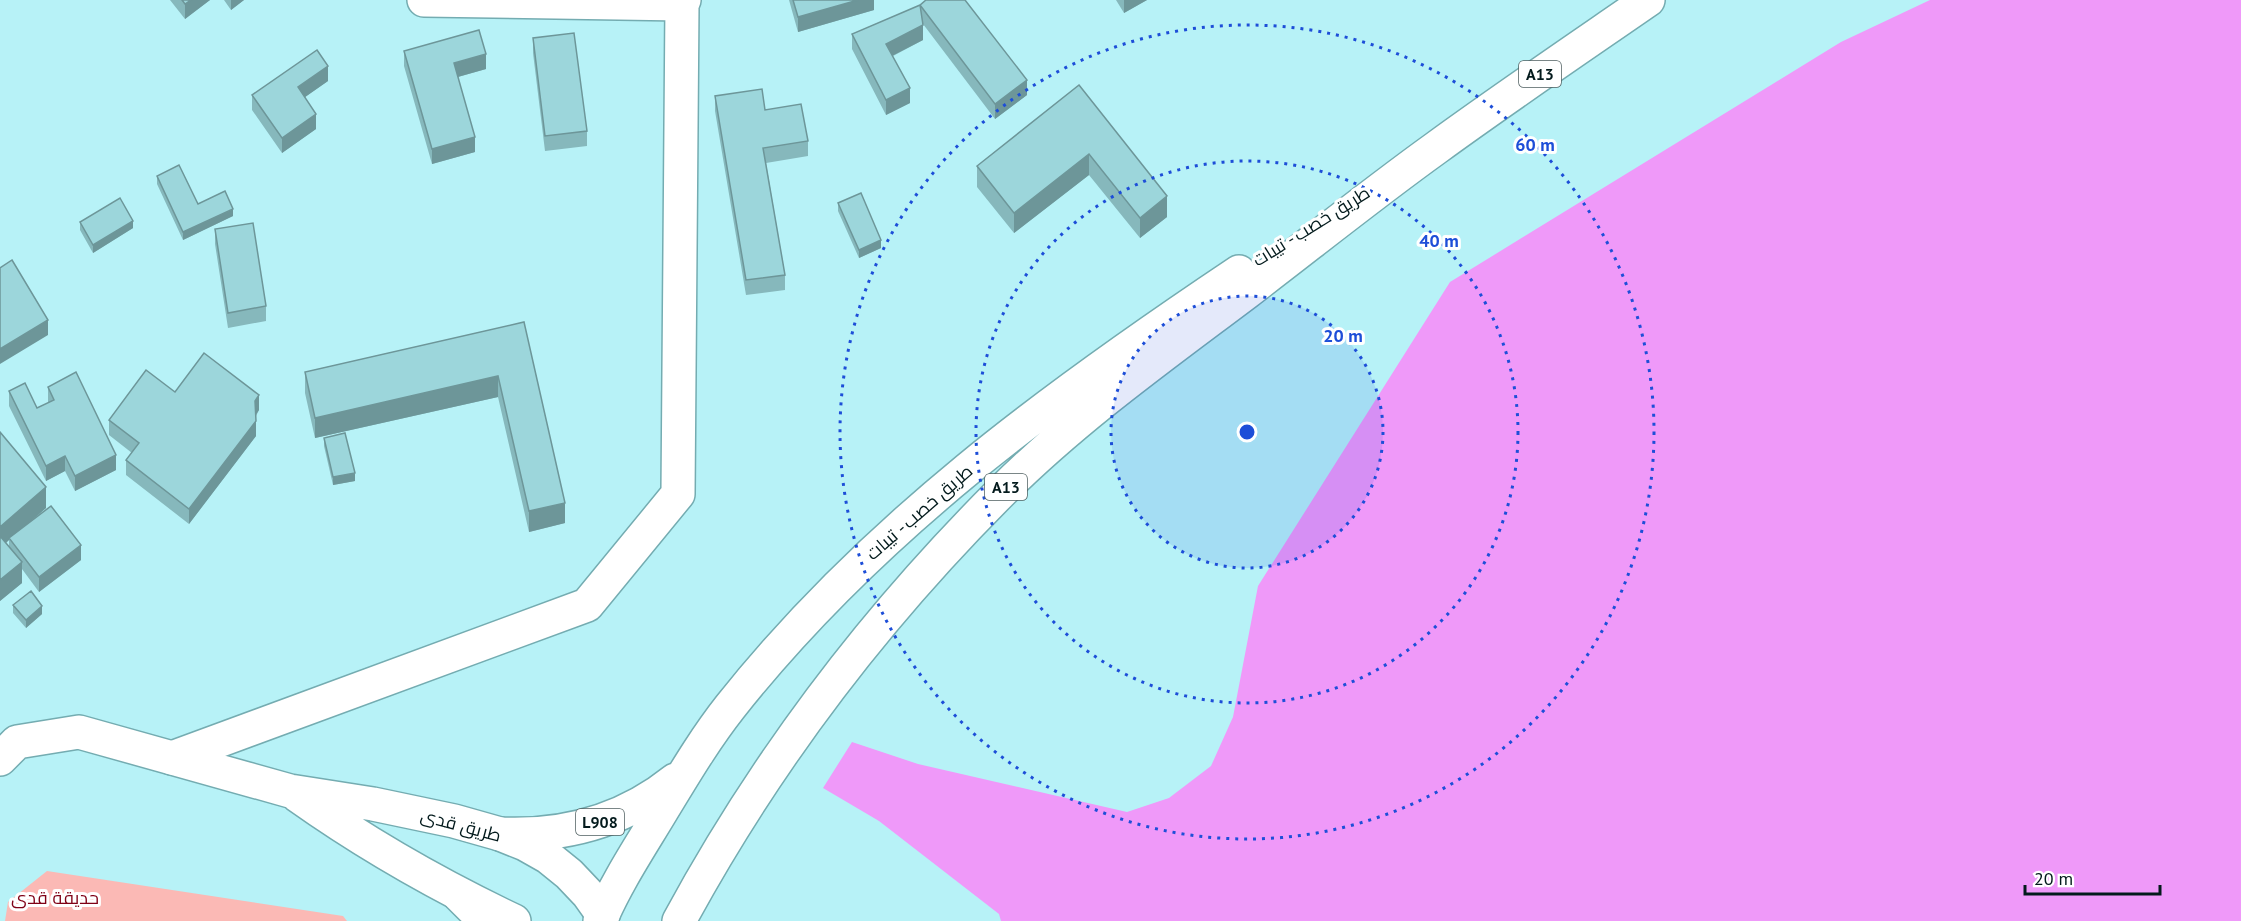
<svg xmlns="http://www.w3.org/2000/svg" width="2241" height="921" viewBox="0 0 2241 921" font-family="'PT Sans',Cairo,sans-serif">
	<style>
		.green { fill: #fbb9b5 }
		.water { fill: #ef99f9 }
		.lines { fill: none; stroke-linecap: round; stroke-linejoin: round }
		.minor-casing { stroke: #74acb1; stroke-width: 36 }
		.tertiary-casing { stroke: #74acb1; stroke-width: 36 }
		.trunk-casing { stroke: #74acb1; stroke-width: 36 }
		.minor { stroke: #fff; stroke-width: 33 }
		.tertiary { stroke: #fff; stroke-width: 33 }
		.trunk { stroke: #fff; stroke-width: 33 }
		.wall { fill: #86b8bc; fill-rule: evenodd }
		.shaded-wall { fill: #6d9699 }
		.building { fill: #9cd6db; stroke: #6d9699; stroke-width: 1.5 }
		.ring { fill: none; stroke: #1d4ed8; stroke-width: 3; stroke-dasharray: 3 6 }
		.labels { text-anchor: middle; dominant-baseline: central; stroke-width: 6; stroke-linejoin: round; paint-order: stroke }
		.shield { fill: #fff; stroke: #4f5f60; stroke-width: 1.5 }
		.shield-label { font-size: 16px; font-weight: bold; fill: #031a1c }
		.street-label { font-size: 18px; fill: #031a1c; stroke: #fff }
		.park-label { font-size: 18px; fill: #7f0116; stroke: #fff }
		.centre { fill: #1d4ed8; stroke: #fff; stroke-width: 3 }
		.ring-label { font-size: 18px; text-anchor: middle; font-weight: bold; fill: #1d4ed8; stroke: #fff; stroke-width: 6; stroke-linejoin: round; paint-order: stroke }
	</style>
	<rect width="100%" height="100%" fill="#b7f2f7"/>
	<path class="green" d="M 47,871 L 343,916 L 347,921 L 5,921 L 8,902 Z"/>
	<path class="water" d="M 1930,0 L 2241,0 L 2241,921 L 1001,921 L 999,914 L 879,821 L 823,788 L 852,742 L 918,764 L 1127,812 L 1169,798 L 1211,766 L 1233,717 L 1258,586 L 1450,282 L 1841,42 Z"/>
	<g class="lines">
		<g class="minor-casing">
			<path id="minor" d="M 424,0 L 682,4
				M 172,758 L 587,605 L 678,494 L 682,4 L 684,0"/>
		</g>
		<g class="tertiary-casing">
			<path id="tertiary" d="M 0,759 L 17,742 L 79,732 L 290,791 L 373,804 L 454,821 L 500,834 L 525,844 L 548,857 L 569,874 L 588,894 L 603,915
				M 297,795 C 366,844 438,885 514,921"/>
		</g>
		<g class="trunk-casing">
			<path id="trunk" d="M 500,834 C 565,837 624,821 675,780
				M 459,895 L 485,921
				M 600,921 C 616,883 640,847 661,812 C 683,776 704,740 730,707 C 871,529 1052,397 1239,272
				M 679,921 C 764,764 873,620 1000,493 C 1075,418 1162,356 1247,292 C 1310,244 1372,194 1436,148 C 1506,97 1577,49 1648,0"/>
		</g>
		<use href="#minor" class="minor"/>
		<use href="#tertiary" class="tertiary"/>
		<use href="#trunk" class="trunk"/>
	</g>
	<path class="wall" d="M 170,0 L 210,0 L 185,19 Z
		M 224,0 L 244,0 L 231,10 Z
		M 789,0 L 874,0 L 874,10 L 798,32 Z
		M 1116,0 L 1147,0 L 1124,13 Z
		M 920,5 L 1027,95 L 995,119 L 923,24 L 923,40 L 893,56 L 910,103 L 886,115 L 852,49 L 852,34 Z
		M 533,38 L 587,131 L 587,146 L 545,151 L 533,53 Z
		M 404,51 L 486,69 L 458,77 L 475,152 L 432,164 L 404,66 Z
		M 328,81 L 305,97 L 316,129 L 282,153 L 252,110 L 252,95 Z
		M 1079,85 L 1167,217 L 1140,238 L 1089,175 L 1014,233 L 977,187 L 977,166 Z
		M 715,96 L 765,110 L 808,141 L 808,156 L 766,163 L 785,275 L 785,290 L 746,295 L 715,111 Z
		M 157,176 L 198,204 L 233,216 L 183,240 L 157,184 Z
		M 838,203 L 881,248 L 859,258 L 838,211 Z
		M 80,222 L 133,228 L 93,253 L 80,230 Z
		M 215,229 L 266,306 L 266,321 L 228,328 L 215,244 Z
		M 524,322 L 565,523 L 529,532 L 498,397 L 315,438 L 305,393 L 305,372 Z
		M 48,387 L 116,470 L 75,491 L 65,471 L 46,481 L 9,406 L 9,391 L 37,408 L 48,403 Z
		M 175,392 L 259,410 L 256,416 L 256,436 L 189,524 L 126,475 L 126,460 L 132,453 L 109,435 L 109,420 Z
		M 0,432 L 46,508 L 33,520 L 81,560 L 39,592 L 22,569 L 22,583 L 0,601 ZM 9,540 L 9,547 L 6,543 Z
		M 324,438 L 355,481 L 333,485 L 324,446 Z
		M 13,605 L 42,614 L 26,628 L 13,613 Z"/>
	<path class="shaded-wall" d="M 191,0 L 210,0 L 185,19 L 185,4 Z
		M 231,0 L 244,0 L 231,10 Z
		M 858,0 L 874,0 L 874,10 L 798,32 L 798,17 Z
		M 1124,0 L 1147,0 L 1124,13 Z
		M 923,25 L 923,40 L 886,59 L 886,44 Z
		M 486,54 L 486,69 L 454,78 L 454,63 Z
		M 328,66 L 328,81 L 298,102 L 298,87 Z
		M 1027,80 L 1027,95 L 995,119 L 995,104 Z
		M 910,88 L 910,103 L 886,115 L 886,100 Z
		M 316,114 L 316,129 L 282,153 L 282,138 Z
		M 475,137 L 475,152 L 432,164 L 432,149 Z
		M 1089,154 L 1089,175 L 1014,233 L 1014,213 Z
		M 1167,196 L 1167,217 L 1140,238 L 1140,218 Z
		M 233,209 L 233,216 L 183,240 L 183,232 Z
		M 133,221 L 133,228 L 93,253 L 93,245 Z
		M 881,240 L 881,248 L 859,258 L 859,250 Z
		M 48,320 L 48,335 L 0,364 L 0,349 Z
		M 498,376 L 498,397 L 315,438 L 315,418 Z
		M 259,395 L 259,410 L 255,416 L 255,401 Z
		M 256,421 L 256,436 L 189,524 L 189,509 Z
		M 116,455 L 116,470 L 75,491 L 75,476 Z
		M 65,456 L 65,471 L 46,481 L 46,466 Z
		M 355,473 L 355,481 L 333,485 L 333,477 Z
		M 46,487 L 46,508 L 10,539 L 9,538 L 9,540 L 0,548 L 0,527 Z
		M 565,503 L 565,523 L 529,532 L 529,511 Z
		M 81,545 L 81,560 L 39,592 L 39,577 Z
		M 22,562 L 22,583 L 0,601 L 0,580 Z
		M 42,606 L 42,614 L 26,628 L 26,620 Z"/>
	<path class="building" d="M 182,0 L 191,0 L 185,4 Z
		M 793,0 L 858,0 L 798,17 Z
		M 926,0 L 965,0 L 1027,80 L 995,104 L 920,5 L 923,25 L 886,44 L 910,88 L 886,100 L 852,34 L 920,5 Z
		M 479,30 L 486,54 L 454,63 L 475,137 L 432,149 L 404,51 Z
		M 574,33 L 587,131 L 545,136 L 533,38 Z
		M 317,50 L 328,66 L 298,87 L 316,114 L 282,138 L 252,95 Z
		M 1079,85 L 1167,196 L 1140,218 L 1089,154 L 1014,213 L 977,166 Z
		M 762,89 L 765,110 L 801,104 L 808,141 L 763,148 L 785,275 L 746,280 L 715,96 Z
		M 179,165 L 198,204 L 225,191 L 233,209 L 183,232 L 157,176 Z
		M 861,193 L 881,240 L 859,250 L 838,203 Z
		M 120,198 L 133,221 L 93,245 L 80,222 Z
		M 253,223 L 266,306 L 228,313 L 215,229 Z
		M 12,260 L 48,320 L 0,349 L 0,268 Z
		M 524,322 L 565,503 L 529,511 L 498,376 L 315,418 L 305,372 Z
		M 204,353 L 259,395 L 255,401 L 256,421 L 189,509 L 126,460 L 139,443 L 109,420 L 146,370 L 175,392 Z
		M 76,372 L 116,455 L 75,476 L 65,456 L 46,466 L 9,391 L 25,383 L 37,408 L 54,400 L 48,387 Z
		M 0,432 L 46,487 L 0,527 Z
		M 345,433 L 355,473 L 333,477 L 324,438 Z
		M 51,506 L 81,545 L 39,577 L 9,538 Z
		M 0,536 L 22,562 L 0,580 Z
		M 31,591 L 42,606 L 26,620 L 13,605 Z"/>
	<circle cx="1247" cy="432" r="136" fill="#1d4ed8" fill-opacity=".12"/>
	<g class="ring">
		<circle cx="1247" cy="432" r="136"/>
		<circle cx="1247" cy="432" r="271"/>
		<circle cx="1247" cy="432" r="407"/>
	</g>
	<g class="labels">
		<g class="shield">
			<rect x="1519" y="61" width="42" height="26" rx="4.5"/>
			<rect x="985" y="474" width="42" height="26" rx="4.5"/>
			<rect x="576" y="809" width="48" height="26" rx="4.5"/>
		</g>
		<g class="shield-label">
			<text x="1540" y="74">A13</text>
			<text x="1006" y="487">A13</text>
			<text x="600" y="822">L908</text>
		</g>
		<g class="street-label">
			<text transform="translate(1311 226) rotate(-32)">طريق خصب - تيبات</text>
			<text transform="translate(919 512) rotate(-41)">طريق خصب - تيبات</text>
			<text transform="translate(461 825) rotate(15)">طريق قدى</text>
		</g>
		<g class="park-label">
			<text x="55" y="897">حديقة قدى</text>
		</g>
	</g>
	<circle cx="1247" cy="432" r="9" class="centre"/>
	<g class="ring-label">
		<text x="1535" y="151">60 m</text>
		<text x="1439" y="247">40 m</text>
		<text x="1343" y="342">20 m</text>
	</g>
	<path d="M2025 885v9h135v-9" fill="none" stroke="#031a1c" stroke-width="3"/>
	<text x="2034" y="885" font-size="18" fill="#031a1c" stroke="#ffffff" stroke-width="4.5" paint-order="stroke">20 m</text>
</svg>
